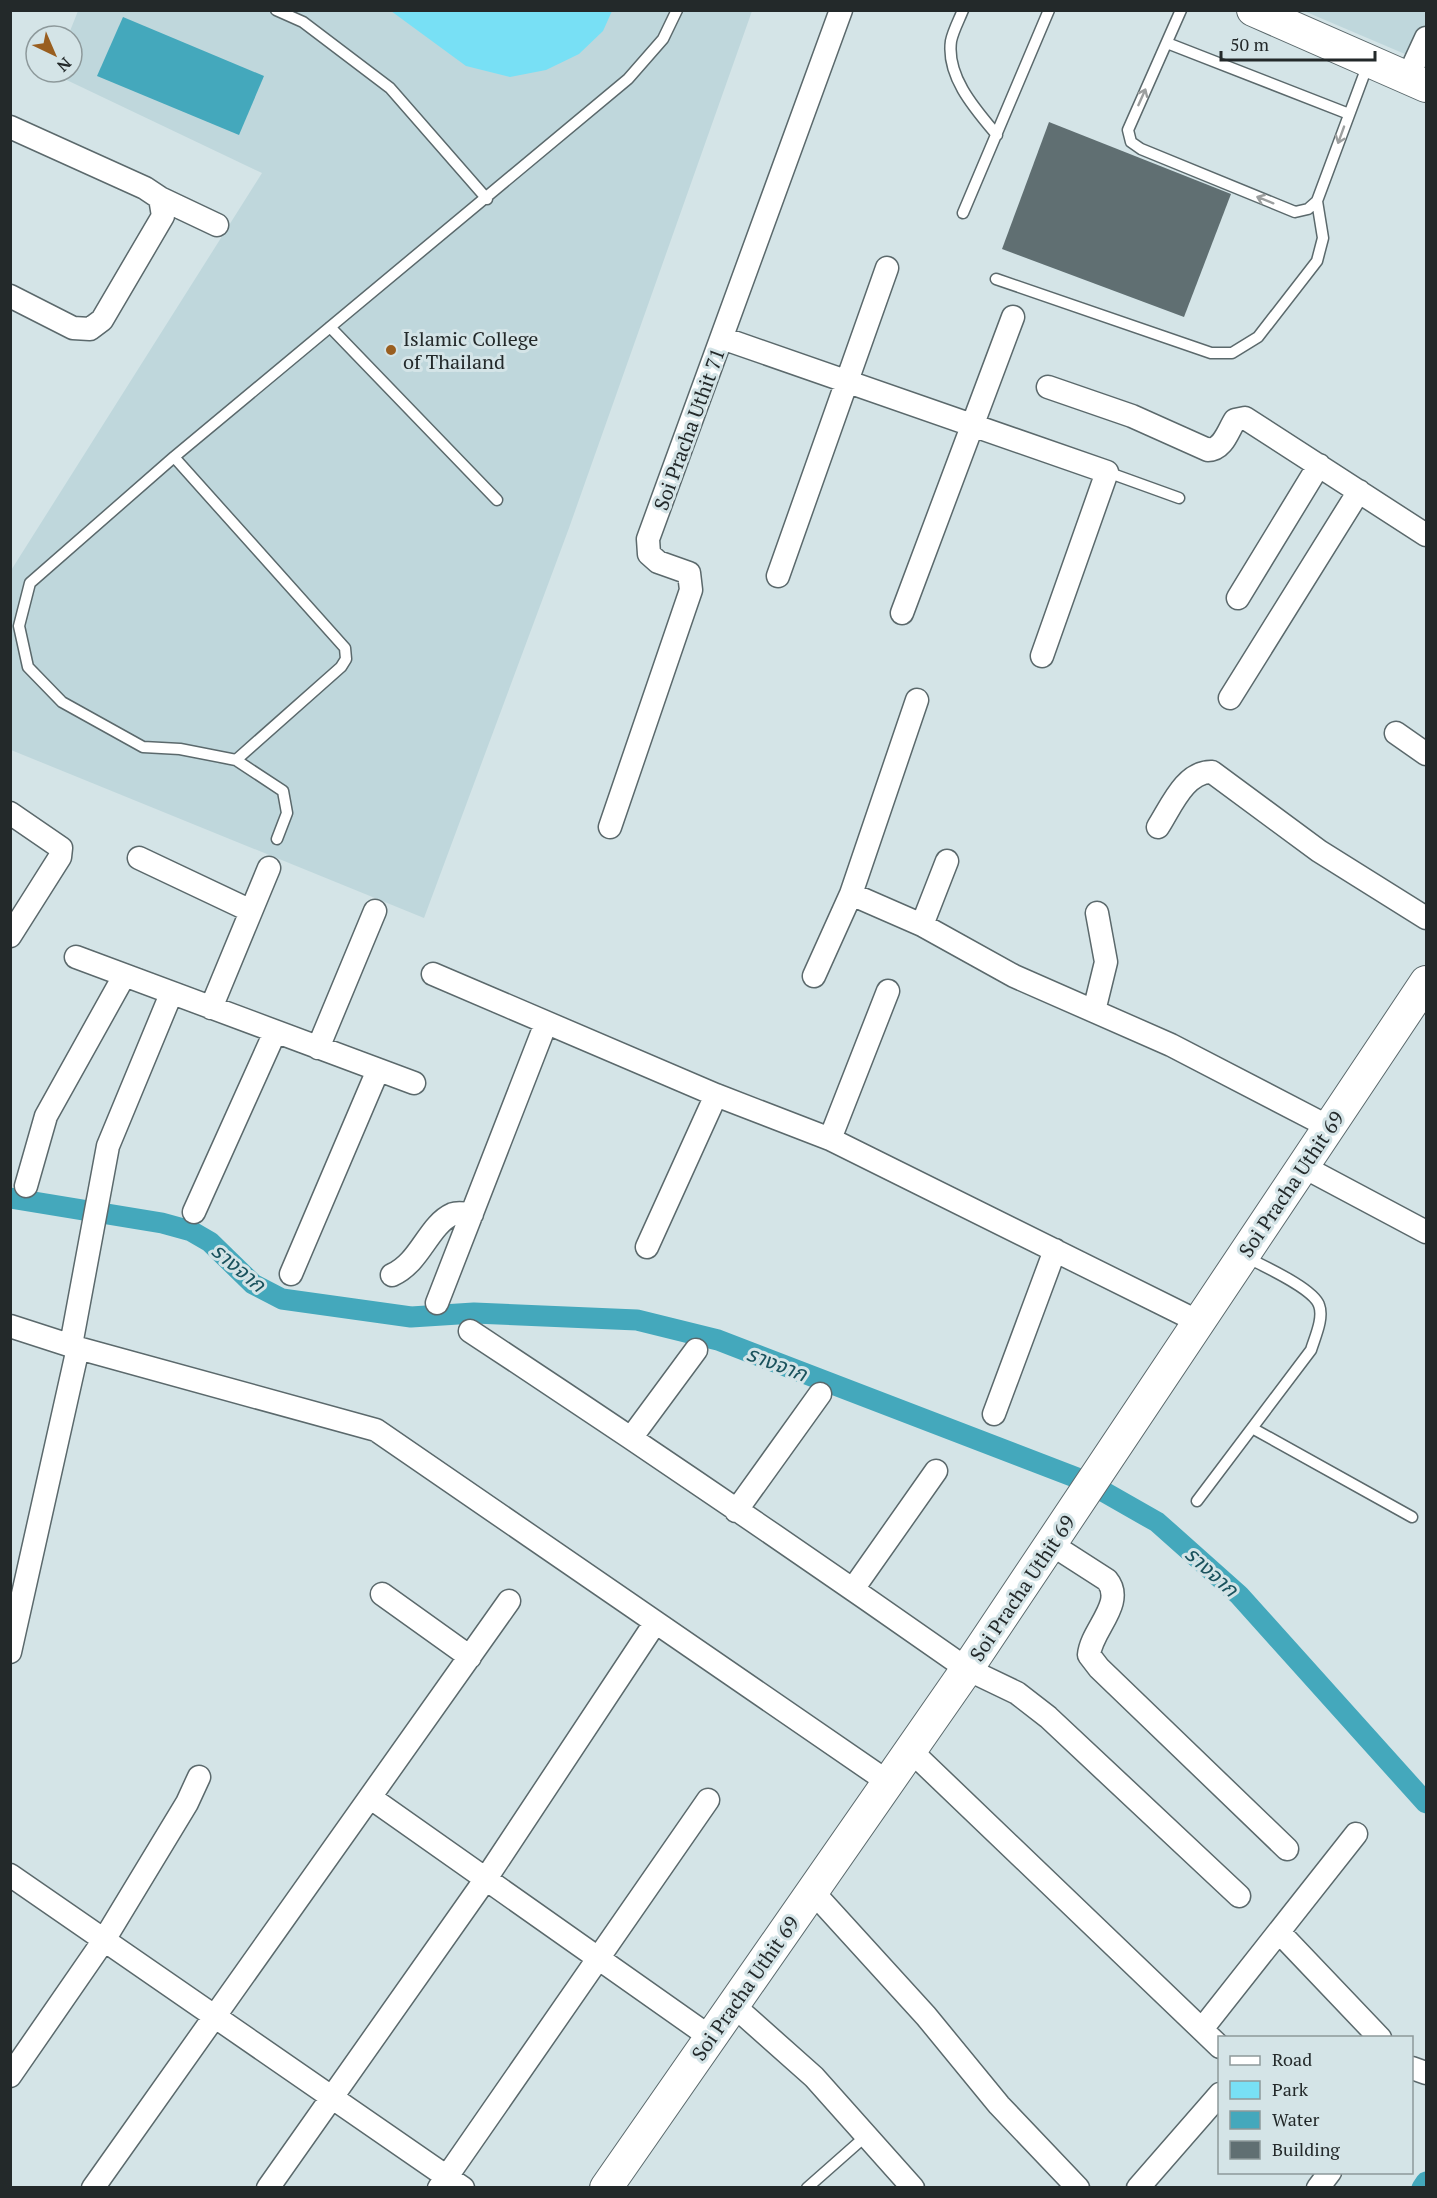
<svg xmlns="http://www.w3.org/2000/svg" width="1437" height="2198" viewBox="0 0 1437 2198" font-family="'PT Serif','Noto Sans Thai',serif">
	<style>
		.built { fill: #bfd7dc }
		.green { fill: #78e0f5 }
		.water { fill: #44a8bc }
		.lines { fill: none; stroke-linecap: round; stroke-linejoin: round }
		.canal { stroke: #44a8bc; stroke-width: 21 }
		.building { fill: #606f72 }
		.lane-casing { stroke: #5b696c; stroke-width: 13 }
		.street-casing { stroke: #5b696c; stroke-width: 25 }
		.secondary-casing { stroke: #5b696c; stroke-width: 34 }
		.lane { stroke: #fff; stroke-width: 10 }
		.street { stroke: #fff; stroke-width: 22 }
		.secondary { stroke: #fff; stroke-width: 32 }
		.oneway { stroke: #9c9f9f }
		.poi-dot { fill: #995e1f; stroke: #d4e4e7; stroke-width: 2 }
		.labels { text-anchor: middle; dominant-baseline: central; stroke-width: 6; stroke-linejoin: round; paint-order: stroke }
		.poi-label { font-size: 20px; fill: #23292a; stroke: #d4e4e7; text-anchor: start }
		.street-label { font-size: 20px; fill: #23292a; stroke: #d4e4e7 }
		.water-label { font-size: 21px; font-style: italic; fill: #1a525d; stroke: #d4e4e7 }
	</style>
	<rect width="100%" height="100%" fill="#d4e4e7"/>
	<path class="built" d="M 78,11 L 752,11 L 569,528 L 424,918 L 11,750 L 10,572 L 262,173 L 54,74 L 72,72 L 72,36 L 68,36 Z
		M 1304,11 L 1426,11 L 1426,63 Z"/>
	<path class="green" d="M 391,11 L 612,11 L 603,31 L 579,54 L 546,70 L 510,77 L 466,66 Z"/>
	<path class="water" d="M 123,17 L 264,76 L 239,135 L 97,76 Z"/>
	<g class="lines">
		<path class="canal" d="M 10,1198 L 162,1223 L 191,1231 L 210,1242 L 253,1284 L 282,1299 L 411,1317 L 474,1313 L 637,1320 L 718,1340 L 1085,1481 L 1157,1522 L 1239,1595 L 1426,1803
			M 1422,2188 L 1426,2182"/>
	</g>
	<path class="building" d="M 1049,122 L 1231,194 L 1184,317 L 1002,249 Z"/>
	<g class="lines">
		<g class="lane-casing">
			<path id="lane" d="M 276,10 L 303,22 L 390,88 L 487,199
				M 963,10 C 959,20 953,31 951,41 C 946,77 976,110 997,135
				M 1181,10 L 1128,130 L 1131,142 L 1141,149 L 1295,212 L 1308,209 L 1317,201 L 1368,64
				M 1167,43 L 1349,114
				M 963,213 L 1049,10
				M 996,279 L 1211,353 L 1232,353 L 1258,337 L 1317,261 L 1323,238 L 1317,201
				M 330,327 L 497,500
				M 174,457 L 345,648 L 346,659 L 341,667 L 236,760
				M 1107,472 L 1179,498
				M 277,839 L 287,813 L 283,791 L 236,760 L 180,749 L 143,747 L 62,702 L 28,667 L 19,626 L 30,583 L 174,457 L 628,79 L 663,39 L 677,10
				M 1252,1428 L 1412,1517
				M 1197,1501 L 1311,1350 C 1315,1337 1324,1318 1319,1305 C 1313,1288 1263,1266 1246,1257
				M 807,2188 L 867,2135"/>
		</g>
		<g class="street-casing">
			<path id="street" d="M 1408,77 L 1426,38
				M 10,127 L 145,188 L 160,198 L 217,225
				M 10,296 L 73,328 L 90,329 L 102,320 L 163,216 L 160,198
				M 722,338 L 1107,472 L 1042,656
				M 1048,387 L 1132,416 L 1208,450 C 1223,450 1228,431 1235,420 L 1245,418 L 1426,535
				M 778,576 L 887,268
				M 1238,598 L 1319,465
				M 902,613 L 1013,317
				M 1230,698 L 1359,491
				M 1396,733 L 1426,754
				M 10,813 L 61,848 L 60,857 L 10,936
				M 610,827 L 691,590 L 689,573 L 658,562 L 649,554 L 648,539 L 841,10
				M 1158,827 C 1171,807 1185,771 1212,772 L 1319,851 L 1426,918
				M 139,858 L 251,911
				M 851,894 L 922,925 L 1014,976 L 1171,1045 L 1329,1127
				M 922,925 L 947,861
				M 76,957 L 414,1083
				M 433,974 L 716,1095 L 830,1139 L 1199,1322
				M 814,976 L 851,894 L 917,700
				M 211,1008 L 269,868
				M 1094,1011 L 1106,962 L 1097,913
				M 318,1048 L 375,911
				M 830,1139 L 888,991
				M 1304,1167 L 1426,1232
				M 26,1186 L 46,1116 L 124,976
				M 194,1212 L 275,1032
				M 647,1247 L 716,1095
				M 291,1274 L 378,1070
				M 392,1275 C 421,1262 428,1225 453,1214 C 458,1212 466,1214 472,1214
				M 437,1303 L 546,1023
				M 10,1326 L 78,1348 L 376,1430 L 888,1782
				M 470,1331 C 637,1441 803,1554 967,1669 L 1017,1693 L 1048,1717 L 1239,1896
				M 71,1345 L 108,1146 L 171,994
				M 994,1414 L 1055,1250
				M 631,1438 L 696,1350
				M 736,1511 L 820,1394
				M 1051,1544 L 1107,1580 C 1126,1603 1091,1630 1089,1655 L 1099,1668 L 1287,1849
				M 853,1589 L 936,1471
				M 382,1594 L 470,1657
				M 10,1652 L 78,1348
				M 910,1750 L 1220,2047
				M 371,1798 L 710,2037
				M 10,1875 L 463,2188
				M 813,1892 L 926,2016 L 999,2105 L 1078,2188
				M 1279,1932 L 1380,2038
				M 733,2005 L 814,2077 L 913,2188
				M 1202,2029 L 1356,1834
				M 1412,2068 L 1426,2073
				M 10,2076 L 104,1940 L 187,1803 L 199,1777
				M 93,2188 L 509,1601
				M 268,2188 L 485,1880 L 655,1623
				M 439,2188 L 708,1800
				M 1138,2188 L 1220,2094
				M 1318,2188 L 1330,2172"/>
		</g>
		<g class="secondary-casing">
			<path id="secondary" d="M 1253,10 L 1426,86
				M 606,2188 L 967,1669 L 1426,982"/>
		</g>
		<use href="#lane" class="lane"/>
		<use href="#street" class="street"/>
		<use href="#secondary" class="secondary"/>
	</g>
	<defs><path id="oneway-shaft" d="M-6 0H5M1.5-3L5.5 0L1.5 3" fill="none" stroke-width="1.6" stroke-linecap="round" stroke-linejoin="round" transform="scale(1.5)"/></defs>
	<g class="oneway">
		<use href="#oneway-shaft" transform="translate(1142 97) rotate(-66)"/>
		<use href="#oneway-shaft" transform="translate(1341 135) rotate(110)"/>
		<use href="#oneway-shaft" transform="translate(1265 200) rotate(-158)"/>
	</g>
	<circle class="poi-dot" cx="391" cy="350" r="6"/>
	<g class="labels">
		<g class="poi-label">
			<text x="403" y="338">Islamic College<tspan x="403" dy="23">of Thailand</tspan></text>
		</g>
		<g class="street-label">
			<text transform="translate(689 429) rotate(-70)">Soi Pracha Uthit 71</text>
			<text transform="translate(1291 1184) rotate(-56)">Soi Pracha Uthit 69</text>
			<text transform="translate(1022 1588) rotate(-56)">Soi Pracha Uthit 69</text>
			<text transform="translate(745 1988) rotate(-55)">Soi Pracha Uthit 69</text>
		</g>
		<g class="water-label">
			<text transform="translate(239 1267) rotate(40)">รางจาก</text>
			<text transform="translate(777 1363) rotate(21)">รางจาก</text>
			<text transform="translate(1212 1571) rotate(42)">รางจาก</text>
		</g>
	</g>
	<rect width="1437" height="2198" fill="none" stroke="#23292a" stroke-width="24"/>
	<rect x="1218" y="2036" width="195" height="138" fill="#d4e4e7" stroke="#8d999b" stroke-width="1.5"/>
	<rect x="1230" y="2056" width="30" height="9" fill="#ffffff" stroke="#8d999b" stroke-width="1.5"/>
	<text x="1272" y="2066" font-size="18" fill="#23292a">Road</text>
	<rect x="1230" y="2081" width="30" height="18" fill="#78e0f5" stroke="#8d999b" stroke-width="1.5"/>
	<text x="1272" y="2096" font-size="18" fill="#23292a">Park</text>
	<rect x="1230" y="2111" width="30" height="18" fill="#44a8bc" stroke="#8d999b" stroke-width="1.5"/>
	<text x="1272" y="2126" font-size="18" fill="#23292a">Water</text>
	<rect x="1230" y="2141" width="30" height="18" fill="#606f72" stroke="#8d999b" stroke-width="1.5"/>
	<text x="1272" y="2156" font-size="18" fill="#23292a">Building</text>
	<g transform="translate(54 54) rotate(136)"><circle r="28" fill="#d4e4e7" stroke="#8d999b" stroke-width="1.5"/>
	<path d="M0-4.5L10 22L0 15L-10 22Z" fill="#995e1f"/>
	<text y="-9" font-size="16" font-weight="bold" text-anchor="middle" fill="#23292a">N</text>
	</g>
	<path d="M1221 51v9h154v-9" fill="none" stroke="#23292a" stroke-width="3"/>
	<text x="1230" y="51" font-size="18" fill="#23292a" stroke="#d4e4e7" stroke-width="4.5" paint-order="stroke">50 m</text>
</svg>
